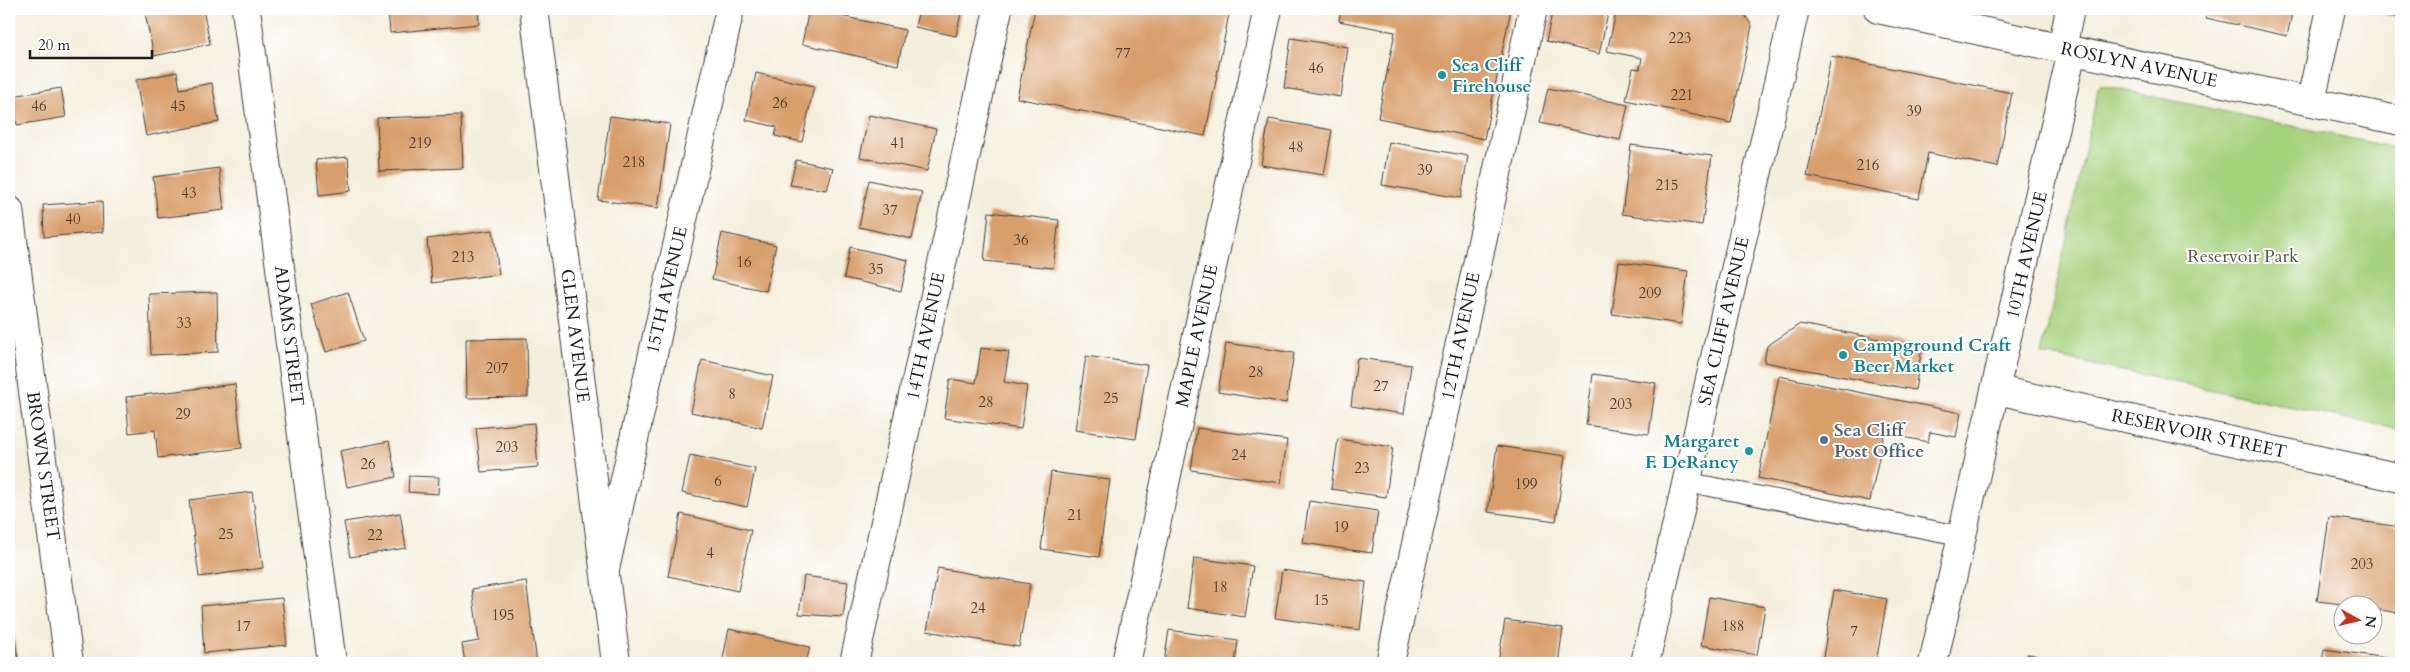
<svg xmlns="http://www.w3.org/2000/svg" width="2410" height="672" viewBox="0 0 2410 672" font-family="Cardo,serif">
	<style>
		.green { fill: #a6d17d; stroke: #61764c }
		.building { fill: #d89f6c }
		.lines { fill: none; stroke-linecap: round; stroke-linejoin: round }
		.service-casing { stroke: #3c3c39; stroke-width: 21 }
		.minor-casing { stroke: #3c3c39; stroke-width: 30 }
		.tertiary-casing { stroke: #3c3c39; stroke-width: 30 }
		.service { stroke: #fff; stroke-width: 19 }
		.minor { stroke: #fff; stroke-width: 28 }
		.tertiary { stroke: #fff; stroke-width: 28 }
		.culture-dot { fill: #0f9aa8; stroke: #fff; stroke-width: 2 }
		.service-dot { fill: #5c6f8a; stroke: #fff; stroke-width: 2 }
		.labels { text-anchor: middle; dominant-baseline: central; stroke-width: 4; stroke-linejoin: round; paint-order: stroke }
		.number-label { font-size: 15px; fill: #4b3d30 }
		.culture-label { font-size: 18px; font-weight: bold; fill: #0d838f; stroke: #fff; text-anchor: start }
		.street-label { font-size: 18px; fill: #1c1c1c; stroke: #fff }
		.park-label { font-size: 18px; fill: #4c5b3e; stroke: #fff }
		.service-label { font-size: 18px; font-weight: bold; fill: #4e5e75; stroke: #fff; text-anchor: start }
	</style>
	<rect width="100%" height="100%" fill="#fff"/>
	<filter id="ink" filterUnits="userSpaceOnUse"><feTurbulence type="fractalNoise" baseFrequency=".02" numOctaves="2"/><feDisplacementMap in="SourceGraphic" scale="10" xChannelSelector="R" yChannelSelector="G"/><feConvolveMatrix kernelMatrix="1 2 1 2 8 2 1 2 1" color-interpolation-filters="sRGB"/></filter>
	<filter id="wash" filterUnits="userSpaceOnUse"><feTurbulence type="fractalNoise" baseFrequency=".0096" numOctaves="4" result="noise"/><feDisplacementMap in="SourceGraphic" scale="20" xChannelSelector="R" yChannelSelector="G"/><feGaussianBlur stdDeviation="1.12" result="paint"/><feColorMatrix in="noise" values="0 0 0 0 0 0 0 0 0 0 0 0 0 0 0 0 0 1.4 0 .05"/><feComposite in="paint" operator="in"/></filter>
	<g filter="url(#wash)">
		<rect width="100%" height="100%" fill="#f4efdd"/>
		<path class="green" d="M 2099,85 L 2401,149 L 2401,430 L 2042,354 Z"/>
		<g id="blocks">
			<path class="building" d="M 167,9 L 203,9 L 210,44 L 154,56 L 145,13 Z
				M 388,9 L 478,9 L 479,24 L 390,33 Z
				M 809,9 L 905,30 L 898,65 L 802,44 Z
				M 919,9 L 962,9 L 956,36 L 915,27 Z
				M 1035,9 L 1230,9 L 1205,136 L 1017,98 Z
				M 1341,9 L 1511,9 L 1484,139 L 1378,118 L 1395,32 L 1339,21 Z
				M 1553,9 L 1609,9 L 1599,54 L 1546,41 Z
				M 1617,9 L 1728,9 L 1743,12 L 1752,26 L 1731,123 L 1626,100 L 1633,68 L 1640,69 L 1642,58 L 1607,51 Z
				M 2208,9 L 2293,9 L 2287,36 L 2206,18 Z
				M 2366,9 L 2401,9 L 2401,18 L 2366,11 Z
				M 1291,38 L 1348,47 L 1341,97 L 1284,88 Z
				M 1831,56 L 2012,93 L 1997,167 L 1928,153 L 1919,199 L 1807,176 Z
				M 177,72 L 180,89 L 212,83 L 219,122 L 146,136 L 136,80 Z
				M 756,73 L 814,86 L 802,142 L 775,136 L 777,127 L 746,120 Z
				M 61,88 L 66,117 L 17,125 L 12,96 Z
				M 1548,88 L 1628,105 L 1620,140 L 1540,123 Z
				M 461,115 L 463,168 L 379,171 L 377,118 Z
				M 869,115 L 936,129 L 927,171 L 860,157 Z
				M 610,116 L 670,124 L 658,208 L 598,200 Z
				M 1269,119 L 1332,130 L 1324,175 L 1261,165 Z
				M 1389,142 L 1468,156 L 1461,198 L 1382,185 Z
				M 1631,145 L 1712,156 L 1702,225 L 1622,214 Z
				M 348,157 L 351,191 L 319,195 L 316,160 Z
				M 796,160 L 833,168 L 827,190 L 790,185 Z
				M 219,168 L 224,210 L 158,218 L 153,177 Z
				M 869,180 L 922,192 L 912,239 L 859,227 Z
				M 102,201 L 103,232 L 44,237 L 43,205 Z
				M 989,212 L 1059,220 L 1053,268 L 984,261 Z
				M 493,230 L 499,274 L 432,283 L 427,239 Z
				M 722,233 L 776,245 L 766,291 L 712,279 Z
				M 850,247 L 908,260 L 901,291 L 844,278 Z
				M 1619,262 L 1688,271 L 1681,324 L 1612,314 Z
				M 2400,271 L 2401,271 L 2401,294 L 2397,294 Z
				M 217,292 L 218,352 L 151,355 L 149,294 Z
				M 348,292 L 364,341 L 326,352 L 311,304 Z
				M 1800,324 L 1922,347 L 1915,390 L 1764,362 L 1767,346 Z
				M 527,338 L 528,397 L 467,398 L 466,339 Z
				M 1226,343 L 1294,353 L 1286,403 L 1218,392 Z
				M 981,348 L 1009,352 L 1004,382 L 1027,386 L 1021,429 L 944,418 L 950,379 L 976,383 Z
				M 1086,356 L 1147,365 L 1136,439 L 1075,430 Z
				M 1357,358 L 1411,365 L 1404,414 L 1351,406 Z
				M 702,360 L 773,376 L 762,428 L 691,412 Z
				M 1593,374 L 1656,383 L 1649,434 L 1586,425 Z
				M 1779,376 L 1961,413 L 1956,437 L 1930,432 L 1928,442 L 1884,433 L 1870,501 L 1758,478 Z
				M 235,384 L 242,448 L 158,458 L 155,430 L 129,433 L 126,397 Z
				M 534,423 L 538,467 L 481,472 L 476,428 Z
				M 1197,428 L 1287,440 L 1281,483 L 1191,470 Z
				M 1338,439 L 1393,447 L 1386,497 L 1331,489 Z
				M 389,441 L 396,477 L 347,487 L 340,451 Z
				M 1497,446 L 1565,456 L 1556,521 L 1488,512 Z
				M 690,455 L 755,469 L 747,507 L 682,493 Z
				M 1051,472 L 1110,480 L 1099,557 L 1041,549 Z
				M 409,476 L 439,477 L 438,494 L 408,492 Z
				M 252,492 L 263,568 L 199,577 L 189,500 Z
				M 1309,501 L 1378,511 L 1372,553 L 1303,543 Z
				M 400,513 L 406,548 L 350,557 L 344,522 Z
				M 681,514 L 751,530 L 738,591 L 668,576 Z
				M 2329,517 L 2401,527 L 2401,613 L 2372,609 L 2372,604 L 2343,604 L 2317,601 Z
				M 1194,558 L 1253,566 L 1245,617 L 1187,608 Z
				M 938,568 L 1030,584 L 1019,647 L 927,631 Z
				M 1282,570 L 1366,582 L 1360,630 L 1275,618 Z
				M 804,576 L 848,582 L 843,617 L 799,614 Z
				M 526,581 L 537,663 L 465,663 L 462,644 L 479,641 L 472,589 Z
				M 1834,590 L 1887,599 L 1876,663 L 1822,663 Z
				M 1709,597 L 1765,607 L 1757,655 L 1701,645 Z
				M 282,598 L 287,645 L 204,653 L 201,606 Z
				M 1505,620 L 1563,628 L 1558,663 L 1498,663 Z
				M 9,623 L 12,623 L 19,663 L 9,663 Z
				M 729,629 L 810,647 L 806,663 L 722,663 Z
				M 1169,630 L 1238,640 L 1235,663 L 1164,663 Z
				M 2324,649 L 2401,660 L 2401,663 L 2322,663 Z
				M 2028,654 L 2060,661 L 2059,663 L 2025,663 Z"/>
		</g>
	</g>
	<g filter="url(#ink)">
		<use href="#blocks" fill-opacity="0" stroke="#3c3c39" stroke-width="1"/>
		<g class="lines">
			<g class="service-casing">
				<path id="service" d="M 1687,482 L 1962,536"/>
			</g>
			<g class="minor-casing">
				<path id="minor" d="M 246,9 L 332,663
					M 1878,9 L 2401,121
					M 2062,49 L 2070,9
					M 2311,101 L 2331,9
					M 9,210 L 69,663
					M 1997,390 L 2401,478
					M 605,569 L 730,9
					M 854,663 L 998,9
					M 1126,663 L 1268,9
					M 1390,663 L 1533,9
					M 1933,663 L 2072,51"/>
			</g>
			<g class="tertiary-casing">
				<path id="tertiary" d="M 534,9 L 616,663
					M 1645,663 L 1795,9"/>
			</g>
			<use href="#service" class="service"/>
			<use href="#minor" class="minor"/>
			<use href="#tertiary" class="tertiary"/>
		</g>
	</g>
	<g class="culture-dot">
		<circle cx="1442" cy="75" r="5"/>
		<circle cx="1843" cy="355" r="5"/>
		<circle cx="1749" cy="451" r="5"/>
	</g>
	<circle class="service-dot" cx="1824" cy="440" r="5"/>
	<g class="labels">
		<g class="number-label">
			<text x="1680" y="38">223</text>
			<text x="1123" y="53">77</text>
			<text x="1316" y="68">46</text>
			<text x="1682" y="95">221</text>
			<text x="780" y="103">26</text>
			<text x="39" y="106">46</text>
			<text x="178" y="106">45</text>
			<text x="1914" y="111">39</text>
			<text x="420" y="143">219</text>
			<text x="898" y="143">41</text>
			<text x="1296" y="147">48</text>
			<text x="634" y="162">218</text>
			<text x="1868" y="165">216</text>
			<text x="1425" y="170">39</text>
			<text x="1667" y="185">215</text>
			<text x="189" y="193">43</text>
			<text x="890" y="210">37</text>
			<text x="73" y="219">40</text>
			<text x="1021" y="240">36</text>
			<text x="463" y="257">213</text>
			<text x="744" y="262">16</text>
			<text x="876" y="269">35</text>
			<text x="1650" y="293">209</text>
			<text x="184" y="323">33</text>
			<text x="497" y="368">207</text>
			<text x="1256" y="372">28</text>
			<text x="1381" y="386">27</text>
			<text x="732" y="394">8</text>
			<text x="1111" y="398">25</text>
			<text x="986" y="402">28</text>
			<text x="1621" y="404">203</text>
			<text x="183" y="414">29</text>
			<text x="507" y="447">203</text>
			<text x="1239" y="455">24</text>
			<text x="368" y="464">26</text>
			<text x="1362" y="468">23</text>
			<text x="718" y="481">6</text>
			<text x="1526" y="484">199</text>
			<text x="1075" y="515">21</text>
			<text x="1341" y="527">19</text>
			<text x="226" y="534">25</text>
			<text x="375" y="535">22</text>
			<text x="710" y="553">4</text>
			<text x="2362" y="564">203</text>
			<text x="1220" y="587">18</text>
			<text x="1321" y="600">15</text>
			<text x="978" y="608">24</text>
			<text x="503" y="615">195</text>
			<text x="243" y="626">17</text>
			<text x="1733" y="626">188</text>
			<text x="1854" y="631">7</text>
		</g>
		<g class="culture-label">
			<text x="1452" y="65">Sea Cliff<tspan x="1452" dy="21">Firehouse</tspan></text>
			<text x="1853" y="345">Campground Craft<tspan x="1853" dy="21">Beer Market</tspan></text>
			<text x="1739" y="441" text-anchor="end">Margaret<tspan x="1739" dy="21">F. DeRancy</tspan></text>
		</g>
		<g class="street-label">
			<text transform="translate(2139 65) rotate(12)">ROSLYN AVENUE</text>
			<text transform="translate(2027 255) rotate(-77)">10TH AVENUE</text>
			<text transform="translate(667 290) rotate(-77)">15TH AVENUE</text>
			<text transform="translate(1724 321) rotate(-77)">SEA CLIFF AVENUE</text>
			<text transform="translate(289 336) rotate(83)">ADAMS STREET</text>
			<text transform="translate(575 336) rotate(83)">GLEN AVENUE</text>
			<text transform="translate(926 336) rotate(-78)">14TH AVENUE</text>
			<text transform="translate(1197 336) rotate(-78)">MAPLE AVENUE</text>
			<text transform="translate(1461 336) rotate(-78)">12TH AVENUE</text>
			<text transform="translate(2199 434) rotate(12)">RESERVOIR STREET</text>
			<text transform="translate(43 466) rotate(82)">BROWN STREET</text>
		</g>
		<g class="park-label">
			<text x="2243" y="256">Reservoir Park</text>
		</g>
		<g class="service-label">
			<text x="1834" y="430">Sea Cliff<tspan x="1834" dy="21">Post Office</tspan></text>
		</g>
	</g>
	<rect width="2410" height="672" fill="none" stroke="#fff" stroke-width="30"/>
	<g transform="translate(2358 620) rotate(98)"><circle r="24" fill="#ffffff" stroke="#a4a4a4"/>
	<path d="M0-4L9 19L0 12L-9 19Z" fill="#c8321e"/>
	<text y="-8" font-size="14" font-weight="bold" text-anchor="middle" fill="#1c1c1c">N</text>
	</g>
	<path d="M30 50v8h122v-8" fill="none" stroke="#1c1c1c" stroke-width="2.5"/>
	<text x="38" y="50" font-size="15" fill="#1c1c1c" stroke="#ffffff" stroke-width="4" paint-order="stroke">20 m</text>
</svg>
